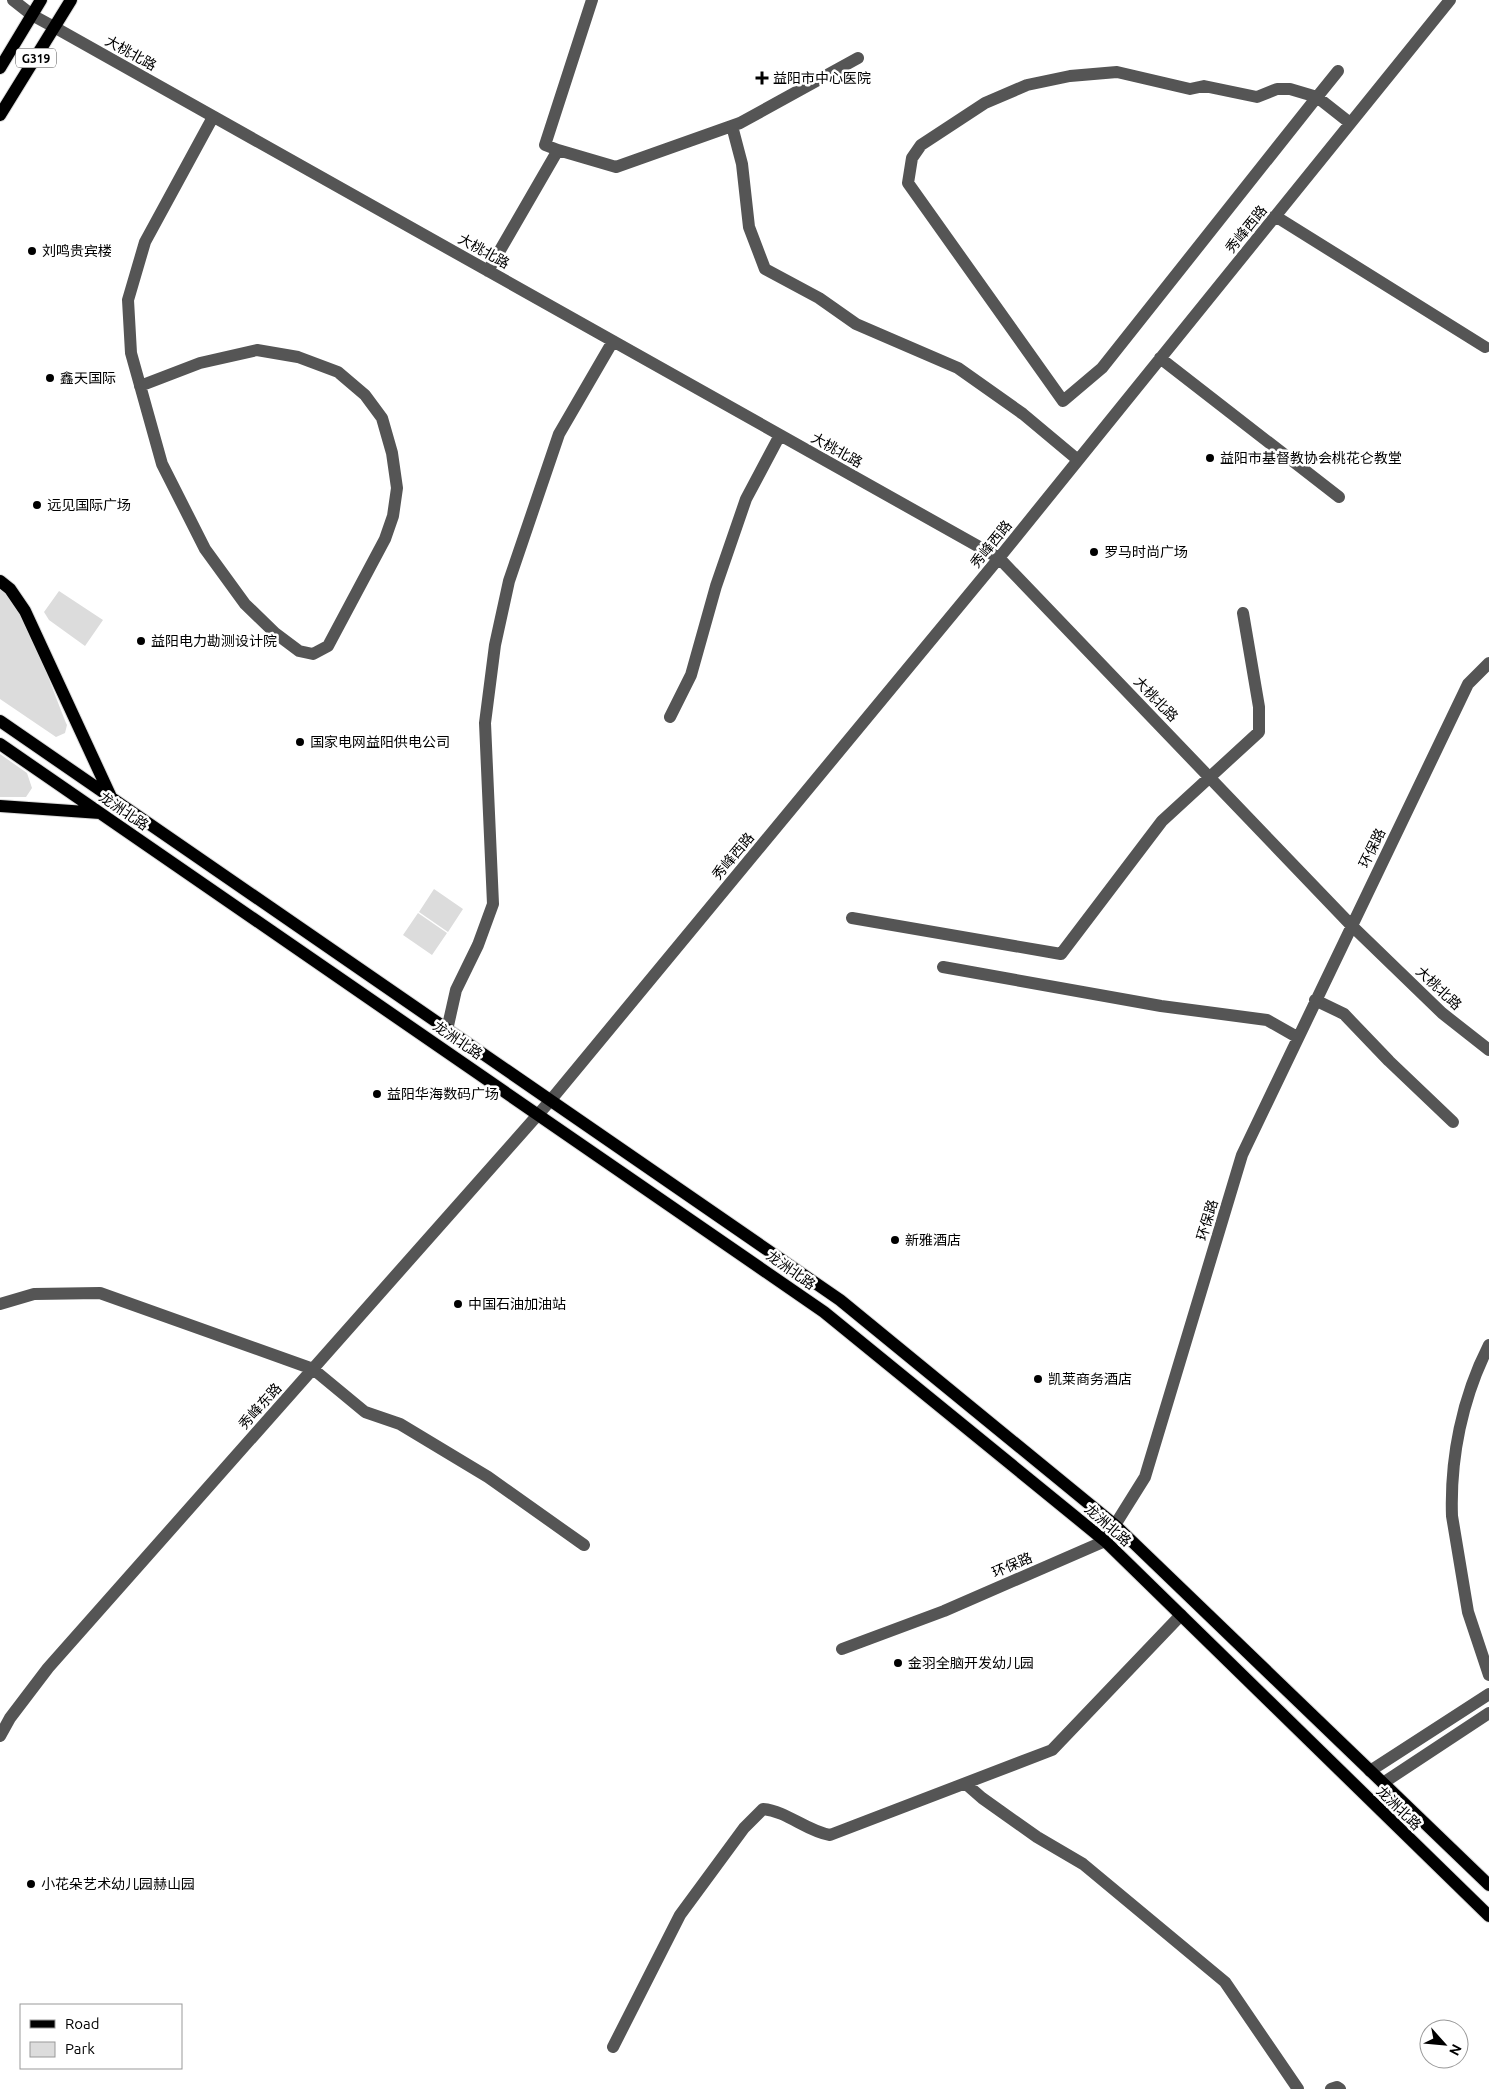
<svg xmlns="http://www.w3.org/2000/svg" width="1489" height="2089" viewBox="0 0 1489 2089" font-family="Ubuntu,'Noto Sans SC',sans-serif">
	<style>
		.green { fill: #dcdcdc }
		.lines { fill: none; stroke-linecap: round; stroke-linejoin: round }
		.major-casing { stroke: #dbdbdb; stroke-width: 14 }
		.minor { stroke: #555; stroke-width: 12 }
		.major { stroke: #000; stroke-width: 12 }
		.poi-dot { fill: #000; stroke: #fff; stroke-width: 2 }
		.labels { text-anchor: middle; dominant-baseline: central; stroke-width: 5; stroke-linejoin: round; paint-order: stroke }
		.shield { fill: #fff; stroke: #4c4c4c; stroke-width: 1 }
		.shield-label { font-size: 12px; font-weight: bold; fill: #000 }
		.street-label { font-size: 14px; fill: #000; stroke: #fff }
		.poi-label { font-size: 14px; fill: #000; stroke: #fff; text-anchor: start }
	</style>
	<rect width="100%" height="100%" fill="#fff"/>
	<path class="green" d="M 0,588 C 24,605 54,694 67,725 L 65,733 L 56,737 L 0,699 Z
		M 59,591 L 103,620 L 85,646 L 49,620 L 44,612 Z
		M 0,754 L 27,773 L 32,788 L 26,797 L 0,797 Z
		M 434,889 L 463,909 L 448,932 L 419,912 Z
		M 418,913 L 447,933 L 432,955 L 403,935 Z"/>
	<g class="lines">
		<g class="major-casing">
			<path id="major" d="M 0,68 L 41,0
				M 0,115 L 71,0
				M 0,581 L 10,589 L 25,611 L 111,797
				M 0,721 L 840,1300 L 1116,1526 L 1489,1885
				M 0,744 L 824,1312 L 1105,1541 L 1489,1916
				M 0,806 L 100,813"/>
		</g>
		<path class="minor" d="M 13,0 L 32,15 L 54,27 L 999,558 L 1351,925 L 1442,1013 L 1489,1050
			M 1338,71 L 1317,97 L 1102,368 L 1063,401 L 908,183 L 912,158 L 921,145 L 985,103 L 1027,85 L 1070,76 L 1117,72 L 1190,89 L 1204,86 L 1257,97 L 1277,89 L 1290,89 L 1317,97 L 1350,123
			M 732,126 L 742,164 L 749,227 L 765,269 L 819,298 L 856,324 L 958,368 L 1023,414 L 1078,460
			M 558,150 L 545,145 L 592,0
			M 1275,216 L 1485,347
			M 488,271 L 558,150 L 616,167 L 740,123 L 858,58
			M 1160,358 L 1339,497
			M 140,386 L 200,363 L 257,350 L 298,357 L 338,372 L 365,395 L 382,418 L 392,453 L 397,488 L 393,516 L 385,539 L 328,646 L 313,654 L 299,651 L 275,633 L 245,604 L 205,549 L 162,464 L 131,353 L 128,300 L 145,242 L 213,117
			M 670,717 L 691,675 L 716,586 L 746,499 L 780,435
			M 852,918 L 1061,954 L 1162,821 L 1259,732 L 1259,707 L 1243,613
			M 943,967 L 1161,1006 L 1267,1020 L 1297,1037
			M 1315,1000 L 1344,1014 L 1389,1061 L 1453,1122
			M 447,1030 L 456,990 L 478,945 L 493,904 L 485,723 L 495,645 L 509,581 L 559,434 L 613,341
			M 0,1304 L 34,1294 L 100,1293 L 313,1369 L 365,1412 L 400,1424 L 488,1477 L 584,1545
			M 1489,1345 C 1462,1398 1450,1458 1452,1516 L 1468,1612 L 1489,1675
			M 842,1649 L 944,1611 L 1105,1541 L 1145,1477 L 1242,1155 L 1468,684 L 1489,663
			M 0,1736 L 10,1718 L 48,1668 L 550,1101 L 999,558 L 1450,0
			M 1370,1771 L 1489,1694
			M 1383,1783 L 1489,1713
			M 966,1784 L 982,1798 L 1037,1837 L 1083,1864 L 1225,1982 L 1298,2089
			M 613,2047 L 680,1915 L 744,1828 L 763,1809 C 787,1811 806,1831 830,1835 L 1052,1750 L 1181,1615
			M 1331,2089 L 1337,2087 L 1340,2089"/>
		<use href="#major" class="major"/>
	</g>
	<g class="poi-dot">
		<path d="M759.5 70.5h5v5h5v5h-5v5h-5v-5h-5v-5h5z"/>
		<circle cx="32" cy="251" r="5"/>
		<circle cx="50" cy="378" r="5"/>
		<circle cx="1210" cy="458" r="5"/>
		<circle cx="37" cy="505" r="5"/>
		<circle cx="1094" cy="552" r="5"/>
		<circle cx="141" cy="641" r="5"/>
		<circle cx="300" cy="742" r="5"/>
		<circle cx="377" cy="1094" r="5"/>
		<circle cx="895" cy="1240" r="5"/>
		<circle cx="458" cy="1304" r="5"/>
		<circle cx="1038" cy="1379" r="5"/>
		<circle cx="898" cy="1663" r="5"/>
		<circle cx="31" cy="1884" r="5"/>
	</g>
	<g class="labels">
		<rect class="shield" x="16" y="48.5" width="40" height="19" rx="4"/>
		<g class="shield-label">
			<text x="36" y="58">G319</text>
		</g>
		<g class="street-label">
			<text transform="translate(131 53) rotate(29)">大桃北路</text>
			<text transform="translate(1246 229) rotate(-51)">秀峰西路</text>
			<text transform="translate(484 251) rotate(29)">大桃北路</text>
			<text transform="translate(837 450) rotate(29)">大桃北路</text>
			<text transform="translate(991 544) rotate(-51)">秀峰西路</text>
			<text transform="translate(1156 699) rotate(46)">大桃北路</text>
			<text transform="translate(124 811) rotate(34)">龙洲北路</text>
			<text transform="translate(1372 848) rotate(-64)">环保路</text>
			<text transform="translate(733 856) rotate(-50)">秀峰西路</text>
			<text transform="translate(1439 988) rotate(43)">大桃北路</text>
			<text transform="translate(458 1040) rotate(34)">龙洲北路</text>
			<text transform="translate(1207 1220) rotate(-73)">环保路</text>
			<text transform="translate(791 1270) rotate(35)">龙洲北路</text>
			<text transform="translate(260 1406) rotate(-48)">秀峰东路</text>
			<text transform="translate(1108 1525) rotate(41)">龙洲北路</text>
			<text transform="translate(1012 1565) rotate(-23)">环保路</text>
			<text transform="translate(1399 1808) rotate(44)">龙洲北路</text>
		</g>
		<g class="poi-label">
			<text x="773" y="78">益阳市中心医院</text>
			<text x="42" y="251">刘鸣贵宾楼</text>
			<text x="60" y="378">鑫天国际</text>
			<text x="1220" y="458">益阳市基督教协会桃花仑教堂</text>
			<text x="47" y="505">远见国际广场</text>
			<text x="1104" y="552">罗马时尚广场</text>
			<text x="151" y="641">益阳电力勘测设计院</text>
			<text x="310" y="742">国家电网益阳供电公司</text>
			<text x="387" y="1094">益阳华海数码广场</text>
			<text x="905" y="1240">新雅酒店</text>
			<text x="468" y="1304">中国石油加油站</text>
			<text x="1048" y="1379">凯莱商务酒店</text>
			<text x="908" y="1663">金羽全脑开发幼儿园</text>
			<text x="41" y="1884">小花朵艺术幼儿园赫山园</text>
		</g>
	</g>
	<rect x="20" y="2004" width="162" height="65" fill="#ffffff" stroke="#999999"/>
	<rect x="30" y="2020" width="25" height="8" fill="#000000" stroke="#999999"/>
	<text x="65" y="2029" font-size="15" fill="#000000">Road</text>
	<rect x="30" y="2042" width="25" height="15" fill="#dcdcdc" stroke="#999999"/>
	<text x="65" y="2054" font-size="15" fill="#000000">Park</text>
	<g transform="translate(1444 2044) rotate(117)"><circle r="24" fill="#ffffff" stroke="#999999"/>
	<path d="M0-4L9 19L0 12L-9 19Z" fill="#000000"/>
	<text y="-8" font-size="14" font-weight="bold" text-anchor="middle" fill="#000000">N</text>
	</g>
</svg>
